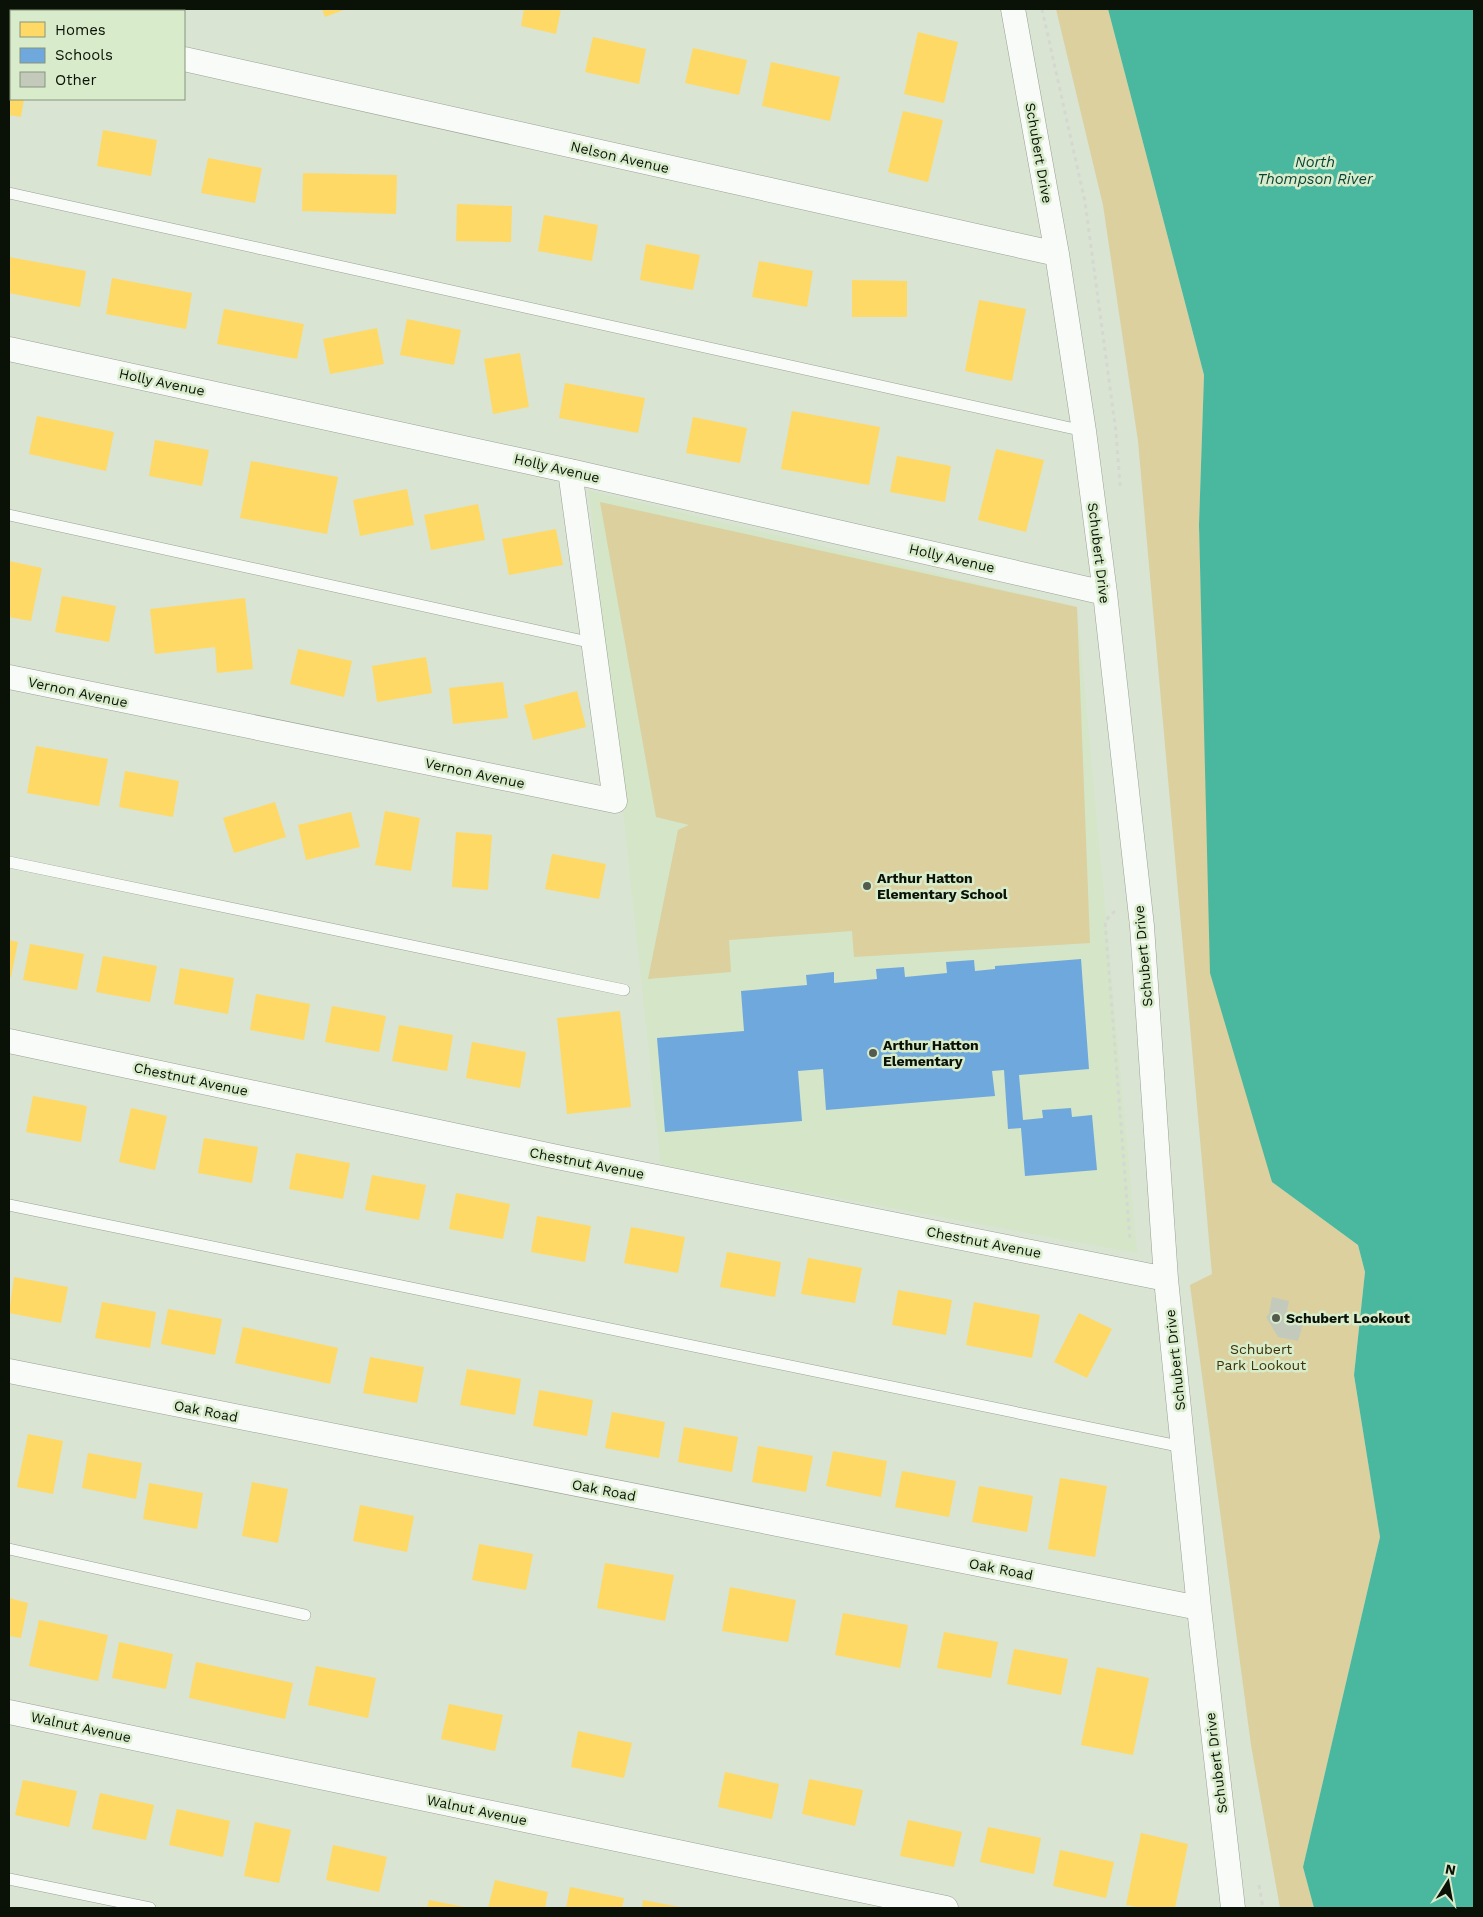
<svg xmlns="http://www.w3.org/2000/svg" width="1483" height="1917" viewBox="0 0 1483 1917" font-family="'Work Sans',sans-serif">
	<style>
		.built { fill: #d4e5c8 }
		.green { fill: #dbd09e }
		.water { fill: #4ab79f }
		.homes { fill: #ffd966 }
		.schools { fill: #6fa8dc }
		.building { fill: #c4cabb }
		.lines { fill: none; stroke-linecap: round; stroke-linejoin: round }
		.service-casing { stroke: #99a193; stroke-width: 12 }
		.minor-casing { stroke: #99a193; stroke-width: 25 }
		.path { stroke: #d5d8d2; stroke-width: 3; stroke-dasharray: 4 4; stroke-linecap: butt }
		.service { stroke: #f9fbf8; stroke-width: 11 }
		.minor { stroke: #f9fbf8; stroke-width: 24 }
		.poi-dot { fill: #525b4e; stroke: #d8eccb; stroke-width: 2 }
		.labels { text-anchor: middle; dominant-baseline: central; stroke-width: 5; stroke-linejoin: round; paint-order: stroke }
		.street-label { font-size: 14px; fill: #0a1106; stroke: #d8eccb }
		.poi-label { font-size: 14px; font-weight: bold; fill: #0a1106; stroke: #d8eccb; text-anchor: start }
		.park-label { font-size: 14px; fill: #3e3107; stroke: #d8eccb }
		.water-label { font-size: 15px; font-style: italic; fill: #0a4337; stroke: #d8eccb }
	</style>
	<rect width="100%" height="100%" fill="#d9e4d3"/>
	<path class="built" d="M 589,491 L 1077,607 L 1137,1253 L 661,1165 Z"/>
	<path class="green" d="M 1056,9 L 1108,9 L 1204,375 L 1199,525 L 1203,656 L 1272,1182 L 1358,1245 L 1365,1272 L 1354,1375 L 1380,1537 L 1303,1867 L 1314,1908 L 1280,1908 L 1251,1745 L 1190,1285 L 1212,1274 L 1138,441 L 1103,205 Z
		M 600,502 L 1077,607 L 1090,943 L 854,957 L 852,931 L 729,940 L 731,972 L 648,979 L 678,830 L 689,825 L 656,817 Z"/>
	<path class="water" d="M 1108,9 L 1474,9 L 1474,1908 L 1314,1908 L 1303,1867 L 1380,1537 L 1354,1375 L 1365,1272 L 1358,1245 L 1272,1182 L 1210,973 L 1199,525 L 1204,375 Z"/>
	<path class="homes" d="M 322,9 L 346,9 L 325,17 Z
		M 524,9 L 561,9 L 556,34 L 521,26 Z
		M 918,32 L 958,42 L 944,103 L 904,94 Z
		M 593,37 L 646,49 L 639,84 L 585,72 Z
		M 693,48 L 747,60 L 739,95 L 685,83 Z
		M 771,62 L 840,77 L 830,121 L 762,106 Z
		M 9,78 L 11,78 L 11,99 L 24,99 L 21,117 L 9,115 Z
		M 903,111 L 943,120 L 928,182 L 888,172 Z
		M 103,130 L 157,140 L 151,176 L 97,166 Z
		M 208,158 L 262,168 L 255,203 L 201,193 Z
		M 303,173 L 397,175 L 396,214 L 302,211 Z
		M 457,204 L 512,206 L 511,242 L 456,241 Z
		M 544,215 L 598,225 L 592,261 L 538,251 Z
		M 646,244 L 700,255 L 693,290 L 640,280 Z
		M 9,257 L 86,271 L 80,307 L 9,293 Z
		M 759,261 L 813,271 L 807,307 L 752,297 Z
		M 112,278 L 192,293 L 186,329 L 106,314 Z
		M 852,280 L 907,281 L 907,317 L 852,317 Z
		M 979,300 L 1026,309 L 1012,381 L 965,371 Z
		M 224,309 L 304,324 L 297,359 L 217,344 Z
		M 407,319 L 461,330 L 454,365 L 400,355 Z
		M 377,328 L 384,364 L 330,374 L 323,339 Z
		M 520,353 L 529,407 L 493,414 L 484,359 Z
		M 565,383 L 645,398 L 638,433 L 559,418 Z
		M 792,411 L 880,427 L 869,485 L 781,469 Z
		M 37,416 L 114,432 L 106,471 L 29,454 Z
		M 693,417 L 747,428 L 740,463 L 686,453 Z
		M 155,440 L 209,450 L 202,486 L 149,476 Z
		M 996,449 L 1044,460 L 1026,532 L 978,520 Z
		M 897,456 L 951,466 L 945,502 L 890,492 Z
		M 251,461 L 338,477 L 327,534 L 240,518 Z
		M 407,489 L 414,525 L 360,536 L 353,500 Z
		M 478,504 L 485,540 L 431,550 L 424,515 Z
		M 556,529 L 563,565 L 509,575 L 502,539 Z
		M 9,561 L 42,568 L 31,621 L 9,617 Z
		M 62,596 L 116,606 L 109,642 L 55,632 Z
		M 245,598 L 253,669 L 217,673 L 215,647 L 155,654 L 150,609 Z
		M 298,649 L 352,661 L 344,697 L 290,684 Z
		M 426,657 L 432,693 L 377,702 L 372,666 Z
		M 503,682 L 508,718 L 453,724 L 449,688 Z
		M 577,691 L 586,727 L 533,740 L 524,705 Z
		M 36,746 L 108,759 L 99,806 L 27,793 Z
		M 125,771 L 179,781 L 173,817 L 119,807 Z
		M 275,802 L 286,837 L 234,853 L 223,818 Z
		M 385,811 L 420,818 L 411,871 L 375,865 Z
		M 351,812 L 360,847 L 306,860 L 298,825 Z
		M 456,832 L 492,835 L 488,890 L 452,887 Z
		M 552,854 L 606,864 L 599,899 L 545,889 Z
		M 9,940 L 18,942 L 11,977 L 9,977 Z
		M 30,944 L 84,954 L 77,990 L 23,980 Z
		M 103,956 L 157,966 L 150,1002 L 96,992 Z
		M 180,968 L 234,978 L 228,1014 L 174,1004 Z
		M 256,994 L 310,1004 L 304,1040 L 250,1030 Z
		M 332,1006 L 386,1016 L 379,1052 L 325,1042 Z
		M 620,1011 L 631,1107 L 567,1114 L 557,1018 Z
		M 399,1025 L 453,1035 L 447,1071 L 392,1061 Z
		M 472,1042 L 526,1052 L 520,1088 L 466,1078 Z
		M 33,1096 L 87,1106 L 81,1142 L 26,1132 Z
		M 131,1108 L 167,1116 L 155,1170 L 119,1162 Z
		M 204,1138 L 258,1147 L 252,1183 L 198,1173 Z
		M 296,1153 L 350,1163 L 343,1199 L 289,1189 Z
		M 372,1175 L 426,1185 L 419,1220 L 365,1210 Z
		M 456,1193 L 510,1204 L 503,1239 L 449,1229 Z
		M 537,1216 L 591,1226 L 585,1262 L 531,1252 Z
		M 631,1227 L 685,1237 L 678,1273 L 624,1263 Z
		M 727,1252 L 781,1262 L 775,1297 L 720,1287 Z
		M 808,1258 L 862,1268 L 855,1303 L 801,1294 Z
		M 14,1277 L 68,1287 L 61,1323 L 9,1313 Z
		M 898,1290 L 952,1300 L 946,1335 L 892,1325 Z
		M 102,1302 L 156,1312 L 150,1348 L 95,1338 Z
		M 974,1302 L 1040,1315 L 1032,1358 L 966,1345 Z
		M 168,1309 L 222,1319 L 215,1355 L 161,1344 Z
		M 1079,1313 L 1112,1329 L 1087,1378 L 1054,1362 Z
		M 243,1327 L 338,1348 L 330,1384 L 235,1363 Z
		M 370,1357 L 424,1367 L 417,1403 L 363,1393 Z
		M 467,1369 L 521,1379 L 515,1415 L 460,1405 Z
		M 539,1390 L 593,1400 L 587,1436 L 533,1426 Z
		M 612,1412 L 665,1422 L 659,1458 L 605,1448 Z
		M 684,1427 L 738,1437 L 732,1472 L 678,1462 Z
		M 28,1434 L 63,1441 L 53,1494 L 17,1487 Z
		M 758,1446 L 813,1456 L 806,1492 L 752,1482 Z
		M 833,1451 L 887,1461 L 881,1497 L 826,1486 Z
		M 88,1453 L 142,1463 L 136,1499 L 82,1488 Z
		M 902,1471 L 956,1481 L 949,1517 L 895,1507 Z
		M 1060,1478 L 1107,1486 L 1095,1557 L 1048,1549 Z
		M 252,1482 L 288,1489 L 278,1543 L 242,1536 Z
		M 149,1483 L 203,1493 L 197,1529 L 143,1519 Z
		M 979,1486 L 1033,1496 L 1027,1532 L 972,1522 Z
		M 360,1505 L 414,1516 L 407,1552 L 353,1541 Z
		M 479,1544 L 533,1554 L 526,1590 L 472,1580 Z
		M 605,1563 L 674,1575 L 665,1621 L 597,1608 Z
		M 730,1587 L 796,1600 L 788,1642 L 722,1631 Z
		M 9,1598 L 28,1603 L 21,1638 L 9,1636 Z
		M 843,1613 L 908,1625 L 900,1668 L 835,1655 Z
		M 39,1620 L 108,1635 L 98,1681 L 29,1666 Z
		M 944,1632 L 998,1642 L 991,1678 L 937,1668 Z
		M 119,1642 L 173,1654 L 166,1689 L 112,1678 Z
		M 1014,1649 L 1068,1659 L 1061,1695 L 1007,1684 Z
		M 196,1662 L 293,1683 L 285,1719 L 189,1698 Z
		M 316,1666 L 376,1678 L 368,1718 L 308,1705 Z
		M 1097,1667 L 1149,1678 L 1133,1755 L 1081,1745 Z
		M 449,1704 L 503,1715 L 495,1751 L 441,1739 Z
		M 578,1731 L 632,1743 L 624,1778 L 571,1767 Z
		M 725,1772 L 779,1784 L 772,1819 L 718,1807 Z
		M 809,1779 L 863,1790 L 855,1826 L 802,1814 Z
		M 23,1780 L 77,1791 L 69,1827 L 15,1815 Z
		M 100,1793 L 154,1805 L 146,1840 L 92,1829 Z
		M 177,1809 L 230,1821 L 223,1857 L 169,1845 Z
		M 908,1820 L 962,1832 L 954,1867 L 900,1856 Z
		M 255,1822 L 291,1830 L 279,1883 L 244,1876 Z
		M 988,1827 L 1041,1838 L 1034,1874 L 980,1862 Z
		M 1141,1833 L 1188,1844 L 1175,1908 L 1142,1908 L 1126,1905 Z
		M 333,1845 L 387,1857 L 379,1892 L 326,1880 Z
		M 1060,1850 L 1114,1862 L 1106,1898 L 1053,1886 Z
		M 495,1880 L 548,1892 L 545,1908 L 488,1908 Z
		M 570,1887 L 624,1898 L 622,1908 L 566,1908 Z
		M 429,1900 L 465,1907 L 464,1908 L 427,1908 Z
		M 643,1900 L 680,1907 L 680,1908 L 642,1908 Z"/>
	<path class="schools" d="M 1081,959 L 1089,1069 L 1019,1075 L 1023,1120 L 1043,1118 L 1042,1110 L 1071,1108 L 1072,1117 L 1092,1115 L 1097,1170 L 1025,1176 L 1021,1128 L 1008,1129 L 1004,1070 L 992,1071 L 995,1096 L 826,1110 L 823,1069 L 798,1071 L 802,1121 L 665,1132 L 657,1038 L 744,1031 L 741,991 L 807,985 L 806,975 L 834,972 L 834,983 L 877,979 L 876,969 L 904,967 L 905,977 L 947,973 L 946,962 L 974,960 L 975,971 L 995,969 L 995,966 Z"/>
	<path class="building" d="M 1272,1297 L 1289,1301 L 1285,1320 L 1303,1324 L 1298,1341 L 1278,1337 L 1266,1317 L 1269,1314 Z"/>
	<g class="lines">
		<g class="service-casing">
			<path id="service" d="M 9,193 L 1084,431
				M 9,515 L 593,643
				M 9,862 L 624,990
				M 9,1205 L 1183,1447
				M 9,1549 L 305,1615
				M 9,1879 L 150,1908"/>
		</g>
		<g class="minor-casing">
			<path id="minor" d="M 1013,9 L 1057,254 L 1084,431 L 1105,593 L 1142,926 L 1166,1279 L 1199,1608 L 1233,1908
				M 9,20 L 11,20
				M 184,59 L 1057,254
				M 9,349 L 570,471 L 1105,593
				M 9,677 L 615,801 L 570,471
				M 9,1041 L 562,1158 L 1166,1279
				M 9,1371 L 1199,1608
				M 9,1712 L 946,1908"/>
		</g>
		<path class="path" d="M 1042,9 L 1085,202 L 1116,432 L 1120,486
			M 1115,911 L 1105,921 L 1130,1240
			M 1259,1885 L 1263,1908"/>
		<use href="#service" class="service"/>
		<use href="#minor" class="minor"/>
	</g>
	<g class="poi-dot">
		<circle cx="867" cy="886" r="5"/>
		<circle cx="873" cy="1053" r="5"/>
		<circle cx="1276" cy="1318" r="5"/>
	</g>
	<g class="labels">
		<g class="street-label">
			<text transform="translate(1039 153) rotate(80)">Schubert Drive</text>
			<text transform="translate(620 157) rotate(13)">Nelson Avenue</text>
			<text transform="translate(162 382) rotate(12)">Holly Avenue</text>
			<text transform="translate(557 468) rotate(13)">Holly Avenue</text>
			<text transform="translate(1099 553) rotate(83)">Schubert Drive</text>
			<text transform="translate(952 558) rotate(13)">Holly Avenue</text>
			<text transform="translate(78 692) rotate(12)">Vernon Avenue</text>
			<text transform="translate(475 773) rotate(12)">Vernon Avenue</text>
			<text transform="translate(1143 956) rotate(-95)">Schubert Drive</text>
			<text transform="translate(191 1079) rotate(12)">Chestnut Avenue</text>
			<text transform="translate(587 1163) rotate(11)">Chestnut Avenue</text>
			<text transform="translate(984 1242) rotate(11)">Chestnut Avenue</text>
			<text transform="translate(1175 1360) rotate(-96)">Schubert Drive</text>
			<text transform="translate(206 1411) rotate(11)">Oak Road</text>
			<text transform="translate(604 1490) rotate(11)">Oak Road</text>
			<text transform="translate(1001 1569) rotate(11)">Oak Road</text>
			<text transform="translate(81 1727) rotate(12)">Walnut Avenue</text>
			<text transform="translate(1216 1763) rotate(-97)">Schubert Drive</text>
			<text transform="translate(477 1810) rotate(12)">Walnut Avenue</text>
		</g>
		<g class="poi-label">
			<text x="877" y="878">Arthur Hatton<tspan x="877" dy="16">Elementary School</tspan></text>
			<text x="883" y="1045">Arthur Hatton<tspan x="883" dy="16">Elementary</tspan></text>
			<text x="1286" y="1318">Schubert Lookout</text>
		</g>
		<g class="park-label">
			<text x="1261" y="1349">Schubert<tspan x="1261" dy="16">Park Lookout</tspan></text>
		</g>
		<g class="water-label">
			<text x="1315" y="162">North<tspan x="1315" dy="17">Thompson River</tspan></text>
		</g>
	</g>
	<rect width="1483" height="1917" fill="none" stroke="#0a1106" stroke-width="20"/>
	<rect x="10" y="10" width="175" height="90" fill="#d8eccb" stroke="#86947c"/>
	<rect x="20" y="22" width="25" height="15" fill="#ffd966" stroke="#86947c"/>
	<text x="55" y="35" font-size="15" fill="#0a1106">Homes</text>
	<rect x="20" y="48" width="25" height="15" fill="#6fa8dc" stroke="#86947c"/>
	<text x="55" y="60" font-size="15" fill="#0a1106">Schools</text>
	<rect x="20" y="72" width="25" height="15" fill="#c4cabb" stroke="#86947c"/>
	<text x="55" y="85" font-size="15" fill="#0a1106">Other</text>
	<g transform="translate(1448 1882) rotate(11)" stroke="#d8eccb" stroke-width="4" paint-order="stroke">
	<path d="M0-4L9 19L0 12L-9 19Z" fill="#0a1106"/>
	<text y="-8" font-size="14" font-weight="bold" text-anchor="middle" fill="#0a1106">N</text>
	</g>
</svg>
